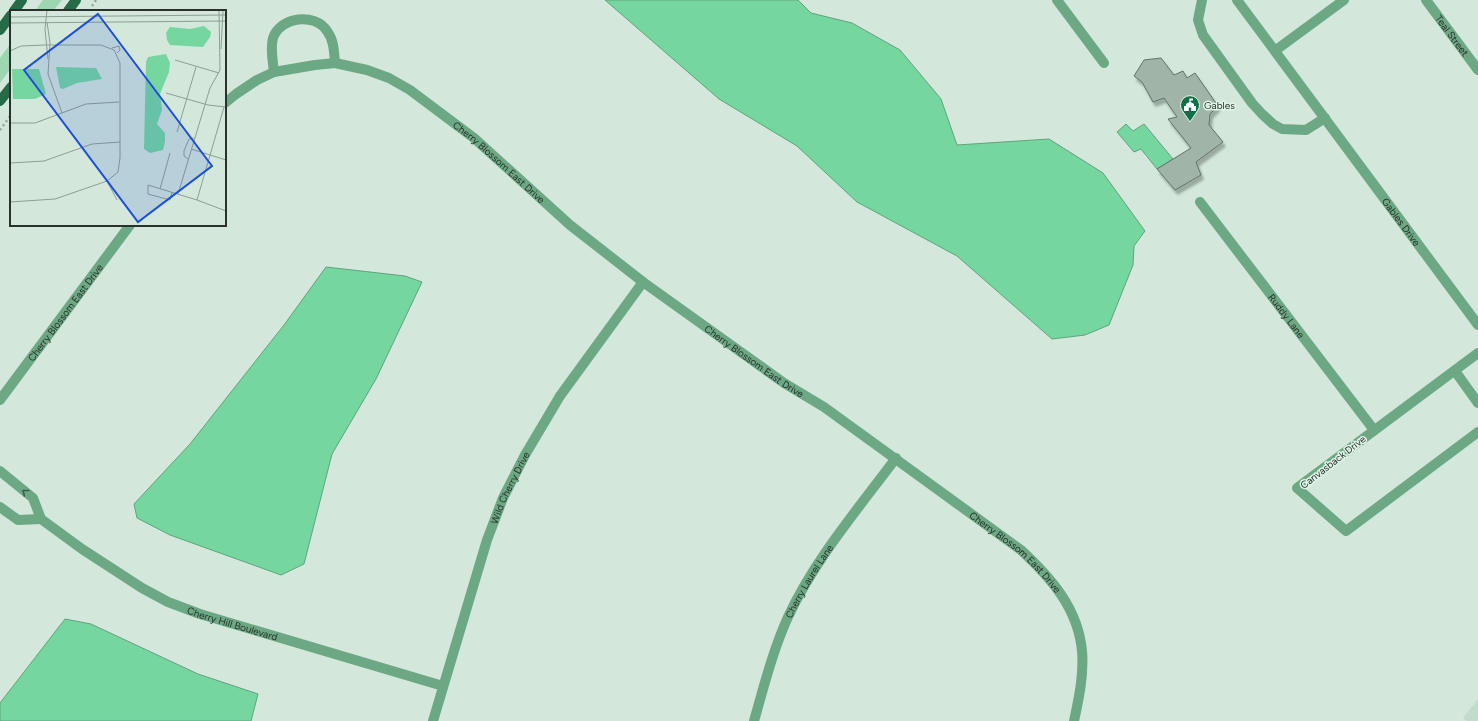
<svg xmlns="http://www.w3.org/2000/svg" width="1478" height="721" viewBox="0 0 1478 721" font-family="Figtree,sans-serif">
	<style>
		.built { fill: #c1dcca }
		.green { fill: #9cd7b2 }
		.water { fill: #76d69f; stroke: #5fa47c }
		.building { fill: #a1b4a8; stroke: #617367; filter: url(#shadow) }
		.lines { fill: none; stroke-linecap: round; stroke-linejoin: round }
		.path { stroke: #96a69c; stroke-width: 2.5; stroke-dasharray: 2 3; stroke-linecap: butt }
		.street { stroke: #6ca884; stroke-width: 10 }
		.primary { stroke: #256b47; stroke-width: 10 }
		.oneway { stroke: #405b4b }
		.labels { text-anchor: middle; dominant-baseline: central; stroke-width: 3; stroke-linejoin: round; paint-order: stroke }
		.street-label { font-size: 10px; fill: #29312c; stroke: #e0f5e7 }
		.poi-label { font-size: 10px; fill: #29312c; stroke: #e0f5e7; text-anchor: start }
		.inset-road { fill: none; stroke: #8f9e94; stroke-width: 1 }
		.view { fill: #1d4ed8; fill-opacity: 0.15; stroke: #1d4ed8; stroke-width: 2 }
		.inset-edge { fill: none; stroke: #29312c; stroke-width: 2 }
	</style>
	<defs>
		<filter id="shadow"><feDropShadow dx="2.5" dy="4.5" stdDeviation="1" flood-color="#0004"/></filter>
	</defs>
	<rect width="100%" height="100%" fill="#d3e7da"/>
	<path class="built" d="M 1478,699 L 1478,721 L 1467,721 L 1463,718 Z"/>
	<path class="green" d="M 43,0 L 62,0 L 53,11 L 35,11 Z
		M 11,43 L 11,68 L 0,83 L 0,58 Z"/>
	<path class="water" d="M 605,0 L 798,0 L 811,13 L 852,23 L 900,50 L 941,99 L 957,145 L 1049,139 L 1103,173 L 1145,231 L 1134,246 L 1133,265 L 1109,325 L 1085,335 L 1052,339 L 957,256 L 857,202 L 797,146 L 719,99 Z
		M 1126,124 L 1133,131 L 1144,124 L 1173,159 L 1157,169 L 1141,149 L 1134,152 L 1117,132 Z
		M 326,267 L 405,276 L 422,282 L 376,379 L 332,454 L 304,564 L 281,575 L 170,535 L 137,518 L 134,504 L 190,444 L 284,325 Z
		M 65,619 L 91,624 L 198,674 L 258,694 L 251,721 L 0,721 L 0,703 Z"/>
	<path class="building" d="M 1161,58 L 1174,75 L 1183,71 L 1187,78 L 1195,73 L 1218,106 L 1210,114 L 1209,125 L 1223,142 L 1196,162 L 1201,175 L 1175,190 L 1157,169 L 1191,148 L 1168,119 L 1177,117 L 1164,98 L 1153,102 L 1142,82 L 1134,76 L 1144,60 Z"/>
	<g class="lines">
		<path class="path" d="M 92,6 L 96,0
			M 0,130 L 11,115"/>
		<g class="street">
			<path d="M 1057,0 L 1104,63"/>
			<path d="M 1202,0 L 1198,20 L 1203,35 L 1252,103 L 1262,114 L 1273,124 L 1282,129 L 1306,130 L 1325,118"/>
			<path id="s1" d="M 1237,0 L 1478,325"/>
			<path id="s2" d="M 1426,0 L 1478,70"/>
			<path d="M 1276,50 L 1344,0"/>
			<path d="M 274,72 C 273,62 270,49 273,38 C 280,17 315,12 327,31 C 334,40 334,52 335,63"/>
			<path id="s3" d="M 225,103 L 236,94 L 257,80 L 274,72 L 315,65 L 335,63 L 367,70 L 389,78 L 410,90 L 474,138 L 570,225 L 643,282 L 784,383 L 824,407 L 1021,550 C 1051,578 1078,608 1082,651 C 1084,674 1079,698 1074,721"/>
			<path id="s4" d="M 1200,202 L 1374,430"/>
			<path d="M 1478,353 L 1297,488 L 1346,531 L 1478,432"/>
			<path d="M 1455,371 L 1478,403"/>
			<path id="s5" d="M 0,400 L 130,225"/>
			<path id="s6" d="M 0,471 L 33,498 L 41,519 L 82,549 L 142,588 L 168,602 L 200,614 L 443,686"/>
			<path d="M 0,507 L 18,520 L 41,519"/>
			<path id="s7" d="M 433,721 L 487,540 L 503,498 L 525,455 L 560,396 L 643,282"/>
			<path id="s8" d="M 754,721 C 764,686 773,650 788,617 C 815,559 858,509 896,458"/>
		</g>
		<path class="primary" d="M 14,11 L 22,0
			M 68,11 L 76,0
			M 0,30 L 11,15
			M 0,101 L 11,87"/>
	</g>
	<defs><path id="oneway-chevron" d="M-2-3.5L2.5 0L-2 3.5" fill="none" stroke-width="1.6" stroke-linecap="round" stroke-linejoin="round"/></defs>
	<use class="oneway" href="#oneway-chevron" transform="translate(25 492) rotate(-141)"/>
	<defs>
		<g id="civic-pin" transform="scale(1)"><path d="M0 17L-7.5 6A9.5 9.5 0 1 1 7.5 6Z" fill="#106f44" stroke="#e0f5e7"/><path d="M-.6-6.5H3V-4.5H.6V-3L4-1V1h2V6H-6V1h2V-1L-.6-3ZM-1.2 2.5V6h2.4V2.5Z" fill="#fff"/></g>
	</defs>
	<g fill-rule="evenodd">
		<use href="#civic-pin" x="1190" y="105"/>
	</g>
	<g class="labels">
		<g class="street-label">
			<text stroke="none"><textPath href="#s2" startOffset="44">Teal Street</textPath></text>
			<text stroke="none"><textPath href="#s3" startOffset="315">Cherry Blossom East Drive</textPath></text>
			<text stroke="none"><textPath href="#s1" startOffset="276">Gables Drive</textPath></text>
			<text stroke="none"><textPath href="#s5" startOffset="109">Cherry Blossom East Drive</textPath></text>
			<text stroke="none"><textPath href="#s4" startOffset="143">Ruddy Lane</textPath></text>
			<text stroke="none"><textPath href="#s3" startOffset="639">Cherry Blossom East Drive</textPath></text>
			<text transform="translate(1333 462) rotate(-38)">Canvasback Drive</text>
			<text stroke="none"><textPath href="#s7" startOffset="246">Wild Cherry Drive</textPath></text>
			<text stroke="none"><textPath href="#s3" startOffset="963">Cherry Blossom East Drive</textPath></text>
			<text stroke="none"><textPath href="#s8" startOffset="151">Cherry Laurel Lane</textPath></text>
			<text stroke="none"><textPath href="#s6" startOffset="285">Cherry Hill Boulevard</textPath></text>
		</g>
		<g class="poi-label">
			<text x="1204" y="105">Gables</text>
		</g>
	</g>
	<g transform="translate(10 10)">
		<rect width="216" height="216" fill="#d3e7da"/>
		<path d="M 194,16 L 201,22 L 200,27 L 193,37 L 160,35 L 157,30 L 156,23 L 160,17 L 180,19 ZM 156,44 L 160,53 L 159,62 L 150,84 L 152,100 L 147,114 L 155,123 L 155,131 L 153,140 L 140,143 L 134,139 L 136,52 L 138,47 ZM 46,57 L 86,58 L 92,69 L 67,73 L 53,79 L 50,78 ZM 2,59 L 29,59 L 36,84 L 25,89 L 3,89 Z" fill="#76d69f"/>
		<path class="inset-road" d="M 37,0 L 35,19 L 38,49M 0,7 L 216,5M 37,12 L 40,33 L 38,64 L 52,103M 0,13 L 216,11M 102,38 L 109,36 L 110,40 L 107,43M 211,39 L 213,0M 0,41 L 11,36 L 35,35 L 91,35 L 104,40 L 110,53 L 110,148 L 108,162 L 97,171 L 45,189 L 0,192M 165,50 L 209,63M 156,83 L 198,95 L 216,97M 0,113 L 25,113 L 76,94 L 109,92M 167,122 L 186,57M 181,139 L 216,150M 178,149 L 174,146 L 174,141 L 179,129 L 184,128M 0,153 L 34,151 L 82,134 L 110,132M 97,171 L 107,190M 150,179 L 160,143M 162,182 L 160,190 L 138,184 L 138,175 L 187,190 L 216,201M 168,184 L 200,78 L 210,60 L 209,0M 187,190 L 214,97"/>
		<path class="view" d="M 88,4 L 202,156 L 128,212 L 14,60 Z"/>
		<rect width="216" height="216" class="inset-edge"/>
	</g>
</svg>
